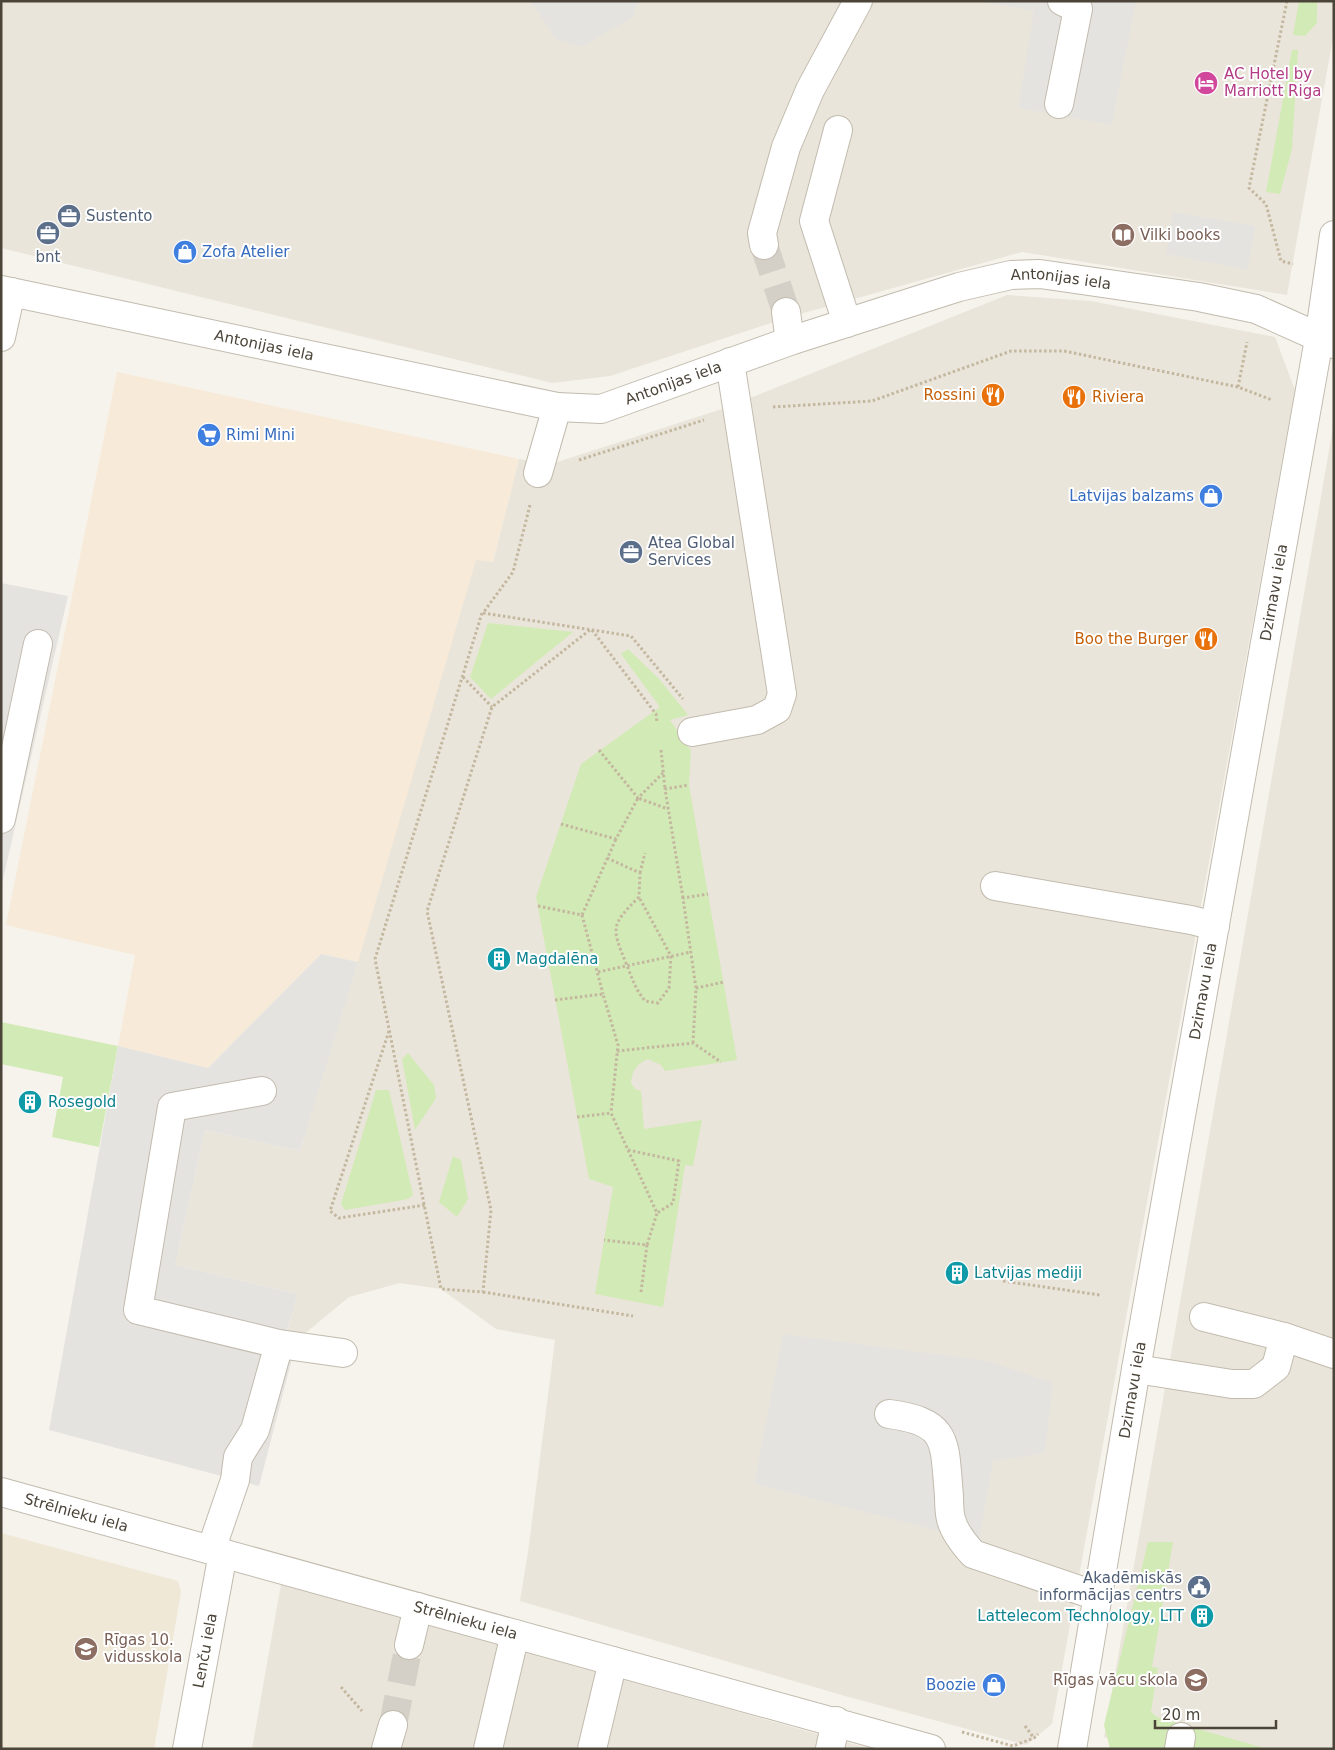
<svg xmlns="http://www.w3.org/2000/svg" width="1335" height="1750" viewBox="0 0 1335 1750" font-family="'DejaVu Sans',sans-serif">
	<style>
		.residential { fill: #eae5da }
		.commercial { fill: #f7ead8 }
		.education { fill: #efe8d6 }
		.green { fill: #d2eab5 }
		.parking { fill: #e5e3e0 }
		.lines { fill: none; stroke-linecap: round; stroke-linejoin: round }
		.minor-tunnel { stroke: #d4d0c8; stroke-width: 28; stroke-dasharray: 28 14; stroke-linecap: butt }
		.minor-casing { stroke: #c2bbae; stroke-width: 30 }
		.path { stroke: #c4b79f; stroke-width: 3; stroke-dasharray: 2.5 2.5; stroke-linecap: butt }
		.minor { stroke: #fff; stroke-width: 28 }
		.labels { text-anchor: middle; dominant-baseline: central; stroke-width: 4; stroke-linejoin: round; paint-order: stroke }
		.hotel-label { font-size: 15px; fill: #b23c85; stroke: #fff; text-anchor: start }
		.service-label { font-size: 15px; fill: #4e5e75; stroke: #fff; text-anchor: start }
		.education-label { font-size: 15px; fill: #785e54; stroke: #fff; text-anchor: start }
		.shop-label { font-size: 15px; fill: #366cbe; stroke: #fff; text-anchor: start }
		.street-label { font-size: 15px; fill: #4b4439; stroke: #fff }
		.food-label { font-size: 15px; fill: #c56008; stroke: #fff; text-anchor: end }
		.culture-label { font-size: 15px; fill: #0d838f; stroke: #fff; text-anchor: start }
	</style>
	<rect width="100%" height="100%" fill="#f6f3ec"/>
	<path class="residential" d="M 1,1 L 1334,1 L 1334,32 L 1287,295 L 1022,252 L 786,318 L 610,376 L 552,383 L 1,248 Z
		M 1007,295 L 1091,301 L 1275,337 L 1295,390 L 1052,1724 L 1026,1745 L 845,1696 L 520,1601 L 528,1552 L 555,1340 L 496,1329 L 441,1289 L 400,1283 L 349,1297 L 297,1340 L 285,1338 L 298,1294 L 175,1265 L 205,1130 L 300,1151 L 476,559 L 493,562 L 519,459 L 551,464 L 728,407 Z
		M 1334,422 L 1334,1749 L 1143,1749 L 1104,1737 Z
		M 281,1584 L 871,1749 L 252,1749 Z"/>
	<path class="commercial" d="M 117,372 L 519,459 L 493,562 L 476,560 L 358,962 L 321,954 L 208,1068 L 118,1046 L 135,955 L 6,925 Z"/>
	<path class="education" d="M 1,1533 L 178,1581 L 181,1592 L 154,1749 L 1,1749 Z"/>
	<path class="green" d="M 1299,1 L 1317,1 L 1317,23 L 1305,36 L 1293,35 Z
		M 1292,50 L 1298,50 L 1292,149 L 1280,194 L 1266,192 Z
		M 488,623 L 573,632 L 491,699 L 470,677 Z
		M 628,649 L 660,680 L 688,715 L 670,720 L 691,751 L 689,785 L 737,1060 L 665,1071 L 661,1065 L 648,1059 C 636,1064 632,1071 631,1083 L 635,1089 L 641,1091 L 644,1129 L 702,1120 L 693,1166 L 685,1165 L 663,1307 L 595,1294 L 613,1187 L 589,1179 L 536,897 L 581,764 L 660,707 L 621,654 Z
		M 1,1022 L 118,1046 L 99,1147 L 52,1137 L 63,1077 L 1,1064 Z
		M 408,1053 L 434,1085 L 436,1098 L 415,1130 L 402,1059 Z
		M 376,1090 L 389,1090 L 413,1195 L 408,1199 L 345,1210 L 341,1204 Z
		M 453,1156 L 461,1160 L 468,1199 L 457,1217 L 439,1202 Z
		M 1148,1542 L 1173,1542 L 1152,1667 L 1158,1668 L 1151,1712 L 1157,1717 L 1267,1749 L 1110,1749 L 1104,1725 Z"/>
	<path class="parking" d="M 531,1 L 638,1 L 633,17 L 582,47 L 556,39 Z
		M 980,1 L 1136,1 L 1112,125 L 1018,108 L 1034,11 Z
		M 1173,212 L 1255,226 L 1248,270 L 1166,254 Z
		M 1,583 L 68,596 L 1,888 Z
		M 321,954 L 358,962 L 300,1151 L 205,1130 L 175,1265 L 298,1294 L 285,1337 L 297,1340 L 259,1486 L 49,1430 L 118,1046 L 208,1068 Z
		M 783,1334 L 988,1361 L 1053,1383 L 1045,1453 L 993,1461 L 979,1541 L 754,1484 Z"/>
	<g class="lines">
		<path class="minor-tunnel" d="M 764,245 L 786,312
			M 393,1725 L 409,1645"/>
		<g class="minor-casing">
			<g id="minor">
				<path d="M 1059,104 L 1078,9 L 1062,1"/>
				<path d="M 838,130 L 814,221 L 847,323"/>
				<path d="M 764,245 L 762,233 L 786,147 L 810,90 L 858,1"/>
				<path id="s1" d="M 1,290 L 557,407 L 601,409 L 790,341 L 959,287 L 1011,275 L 1040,274 L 1199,297 L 1256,309 L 1334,344"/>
				<path d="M 786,312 L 790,341"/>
				<path d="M 1,337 L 11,292"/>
				<path d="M 538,473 L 557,407"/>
				<path d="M 692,732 L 757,720 L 777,709 L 782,694 L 730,362"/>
				<path d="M 1,819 L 38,644"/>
				<path d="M 995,886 L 1191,920 L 1215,926"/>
				<path d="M 1204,1317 L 1284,1337 L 1334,1354"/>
				<path d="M 279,1344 L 343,1353"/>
				<path d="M 1136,1369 L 1232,1384 L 1254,1384 L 1276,1367 L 1284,1337"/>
				<path d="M 889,1414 C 950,1422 944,1442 949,1496 C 949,1503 949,1512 951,1519 C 954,1532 964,1544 973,1554 L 1097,1596"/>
				<path id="s2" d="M 1,1492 L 931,1749"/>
				<path d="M 211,1550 L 235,1480 L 238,1457 L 255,1430 L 279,1344 L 138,1310 L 172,1107 L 262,1091"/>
				<path d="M 409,1645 L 418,1607"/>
				<path id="s3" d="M 187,1749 L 223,1553"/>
				<path d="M 386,1749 L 393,1725"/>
				<path d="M 488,1749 L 515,1634"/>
				<path d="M 592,1749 L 613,1661"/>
				<path d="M 830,1749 L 836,1721"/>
				<path id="s4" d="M 1072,1749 L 1136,1369 L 1319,339 L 1334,235"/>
				<path d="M 1179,1749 L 1181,1737"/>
			</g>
		</g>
		<path class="path" d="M 1287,1 L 1249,188 L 1266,204 L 1281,261 L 1293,264
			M 1238,387 L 1247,342
			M 773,407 L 872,401 L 1011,351 L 1064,351 L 1238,387 L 1272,400
			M 579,460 L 704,420
			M 530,505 L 513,572 L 483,613 L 631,636 L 683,699
			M 482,613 L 375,959 L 441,1289 L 483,1292 L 491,1210 L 427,911 L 492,707 L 591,629
			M 592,630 L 656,714 L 657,722
			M 463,677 L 492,707
			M 599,750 L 638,798 L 663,773
			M 661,750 L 665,789
			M 561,824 L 616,839 L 638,798 L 668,809
			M 607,858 L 640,873 L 639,897 C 611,925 611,927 626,963 C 633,980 634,987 645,1001 L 658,1003 L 669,988 L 671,956 L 639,897
			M 640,873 L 645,853
			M 683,898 L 665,789 L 689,785
			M 538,906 L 582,915 L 616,839
			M 582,915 L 603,994
			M 598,972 L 691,952
			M 696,988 L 683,898 L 708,894
			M 555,1000 L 603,994 L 618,1045 L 611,1113
			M 389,1031 L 330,1211 L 339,1218 L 425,1205
			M 693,1043 L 696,988 L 724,982
			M 617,1051 L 693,1043 L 721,1062
			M 577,1117 L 611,1113 L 657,1213 L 647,1245 L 604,1240
			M 628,1150 L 679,1161 L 673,1203 L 657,1213
			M 1003,1281 L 1100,1295
			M 483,1292 L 633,1316
			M 641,1292 L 647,1245
			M 341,1687 L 362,1711
			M 1025,1726 L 1034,1738
			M 962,1732 L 1013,1746 L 1034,1738 L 1038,1734"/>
		<use href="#minor" class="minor"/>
	</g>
	<defs>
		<g id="hotel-disc" transform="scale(1.25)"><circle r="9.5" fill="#d1479c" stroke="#fff"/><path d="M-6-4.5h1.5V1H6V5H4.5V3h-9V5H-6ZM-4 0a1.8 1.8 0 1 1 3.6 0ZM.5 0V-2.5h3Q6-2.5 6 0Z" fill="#fff"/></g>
		<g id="office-disc" transform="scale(1.25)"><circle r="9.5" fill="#5c6f8a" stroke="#fff"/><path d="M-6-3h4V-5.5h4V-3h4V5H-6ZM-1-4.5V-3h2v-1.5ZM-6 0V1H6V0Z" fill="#fff"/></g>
		<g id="library-disc" transform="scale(1.25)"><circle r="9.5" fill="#8d6e63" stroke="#fff"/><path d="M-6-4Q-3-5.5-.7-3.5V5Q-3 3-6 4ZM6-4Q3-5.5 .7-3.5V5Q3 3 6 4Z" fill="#fff"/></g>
		<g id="shop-disc" transform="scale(1.25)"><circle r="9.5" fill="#3f7fe0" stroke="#fff"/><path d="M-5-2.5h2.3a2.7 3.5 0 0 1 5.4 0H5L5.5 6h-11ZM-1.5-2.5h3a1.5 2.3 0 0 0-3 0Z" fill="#fff"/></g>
		<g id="restaurant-disc" transform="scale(1.25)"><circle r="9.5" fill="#e8710a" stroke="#fff"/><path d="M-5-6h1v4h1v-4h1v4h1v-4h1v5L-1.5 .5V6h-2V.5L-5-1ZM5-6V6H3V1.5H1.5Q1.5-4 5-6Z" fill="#fff"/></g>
		<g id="supermarket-disc" transform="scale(1.25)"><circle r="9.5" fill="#3f7fe0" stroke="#fff"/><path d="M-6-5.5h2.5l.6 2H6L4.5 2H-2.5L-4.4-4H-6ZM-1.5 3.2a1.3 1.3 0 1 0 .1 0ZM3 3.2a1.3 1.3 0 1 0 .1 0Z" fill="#fff"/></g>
		<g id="building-disc" transform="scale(1.25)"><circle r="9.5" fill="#0f9aa8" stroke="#fff"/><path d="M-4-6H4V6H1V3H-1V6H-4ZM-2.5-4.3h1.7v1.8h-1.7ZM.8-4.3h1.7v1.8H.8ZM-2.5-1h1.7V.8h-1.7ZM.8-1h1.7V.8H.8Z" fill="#fff"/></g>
		<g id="civic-disc" transform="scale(1.25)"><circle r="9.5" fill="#5c6f8a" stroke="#fff"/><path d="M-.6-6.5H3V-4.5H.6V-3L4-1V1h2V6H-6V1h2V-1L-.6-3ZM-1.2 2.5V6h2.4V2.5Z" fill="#fff"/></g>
		<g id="school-disc" transform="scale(1.25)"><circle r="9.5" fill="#8d6e63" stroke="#fff"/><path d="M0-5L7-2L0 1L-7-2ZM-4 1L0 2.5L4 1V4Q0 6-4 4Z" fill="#fff"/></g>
	</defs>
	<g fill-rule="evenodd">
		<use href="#hotel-disc" x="1206" y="83"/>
		<use href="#office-disc" x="69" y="216"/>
		<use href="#office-disc" x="48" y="233"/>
		<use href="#library-disc" x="1123" y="235"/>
		<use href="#shop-disc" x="185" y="252"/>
		<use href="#restaurant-disc" x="993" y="395"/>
		<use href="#restaurant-disc" x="1074" y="397"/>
		<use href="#supermarket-disc" x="209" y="435"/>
		<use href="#shop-disc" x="1211" y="496"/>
		<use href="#office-disc" x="631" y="552"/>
		<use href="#restaurant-disc" x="1206" y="639"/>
		<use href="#building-disc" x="499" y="959"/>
		<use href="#building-disc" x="30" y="1102"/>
		<use href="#building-disc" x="957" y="1273"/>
		<use href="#civic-disc" x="1199" y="1587"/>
		<use href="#building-disc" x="1202" y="1616"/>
		<use href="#school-disc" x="86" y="1649"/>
		<use href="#school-disc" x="1196" y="1680"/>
		<use href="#shop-disc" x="994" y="1685"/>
	</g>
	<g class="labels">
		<g class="hotel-label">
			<text x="1224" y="74">AC Hotel by<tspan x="1224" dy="17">Marriott Riga</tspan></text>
		</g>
		<g class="service-label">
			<text x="86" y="216">Sustento</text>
			<text x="48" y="257" text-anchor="middle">bnt</text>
			<text x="648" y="543">Atea Global<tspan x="648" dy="17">Services</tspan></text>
			<text x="1182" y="1578" text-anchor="end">Akadēmiskās<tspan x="1182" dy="17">informācijas centrs</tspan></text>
		</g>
		<g class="education-label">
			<text x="1140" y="235">Vilki books</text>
			<text x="104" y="1640">Rīgas 10.<tspan x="104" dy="17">vidusskola</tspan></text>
			<text x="1178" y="1680" text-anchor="end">Rīgas vācu skola</text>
		</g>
		<g class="shop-label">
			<text x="202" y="252">Zofa Atelier</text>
			<text x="226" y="435">Rimi Mini</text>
			<text x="1194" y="496" text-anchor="end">Latvijas balzams</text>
			<text x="976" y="1685" text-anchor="end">Boozie</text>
		</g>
		<g class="street-label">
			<text stroke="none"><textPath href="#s1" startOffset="1094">Antonijas iela</textPath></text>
			<text stroke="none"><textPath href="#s1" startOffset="269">Antonijas iela</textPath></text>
			<text stroke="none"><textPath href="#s1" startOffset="689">Antonijas iela</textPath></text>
			<text stroke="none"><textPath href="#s4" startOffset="1174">Dzirnavu iela</textPath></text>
			<text stroke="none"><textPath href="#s4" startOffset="769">Dzirnavu iela</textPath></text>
			<text stroke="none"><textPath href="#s4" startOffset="364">Dzirnavu iela</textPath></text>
			<text stroke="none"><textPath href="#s2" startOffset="78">Strēlnieku iela</textPath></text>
			<text stroke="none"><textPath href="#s2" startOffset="482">Strēlnieku iela</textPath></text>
			<text stroke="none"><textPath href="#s3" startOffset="100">Lenču iela</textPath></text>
		</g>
		<g class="food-label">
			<text x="976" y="395">Rossini</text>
			<text x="1092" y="397" text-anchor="start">Riviera</text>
			<text x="1188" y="639">Boo the Burger</text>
		</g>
		<g class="culture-label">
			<text x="516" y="959">Magdalēna</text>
			<text x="48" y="1102">Rosegold</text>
			<text x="974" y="1273">Latvijas mediji</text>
			<text x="1184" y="1616" text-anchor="end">Lattelecom Technology, LTT</text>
		</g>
	</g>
	<rect width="1335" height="1750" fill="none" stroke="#4b4439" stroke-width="5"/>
	<path d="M1155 1720v8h121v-8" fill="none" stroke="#4b4439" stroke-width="2.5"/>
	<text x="1162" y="1720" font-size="15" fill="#4b4439" stroke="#ffffff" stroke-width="4" paint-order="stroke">20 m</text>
</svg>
